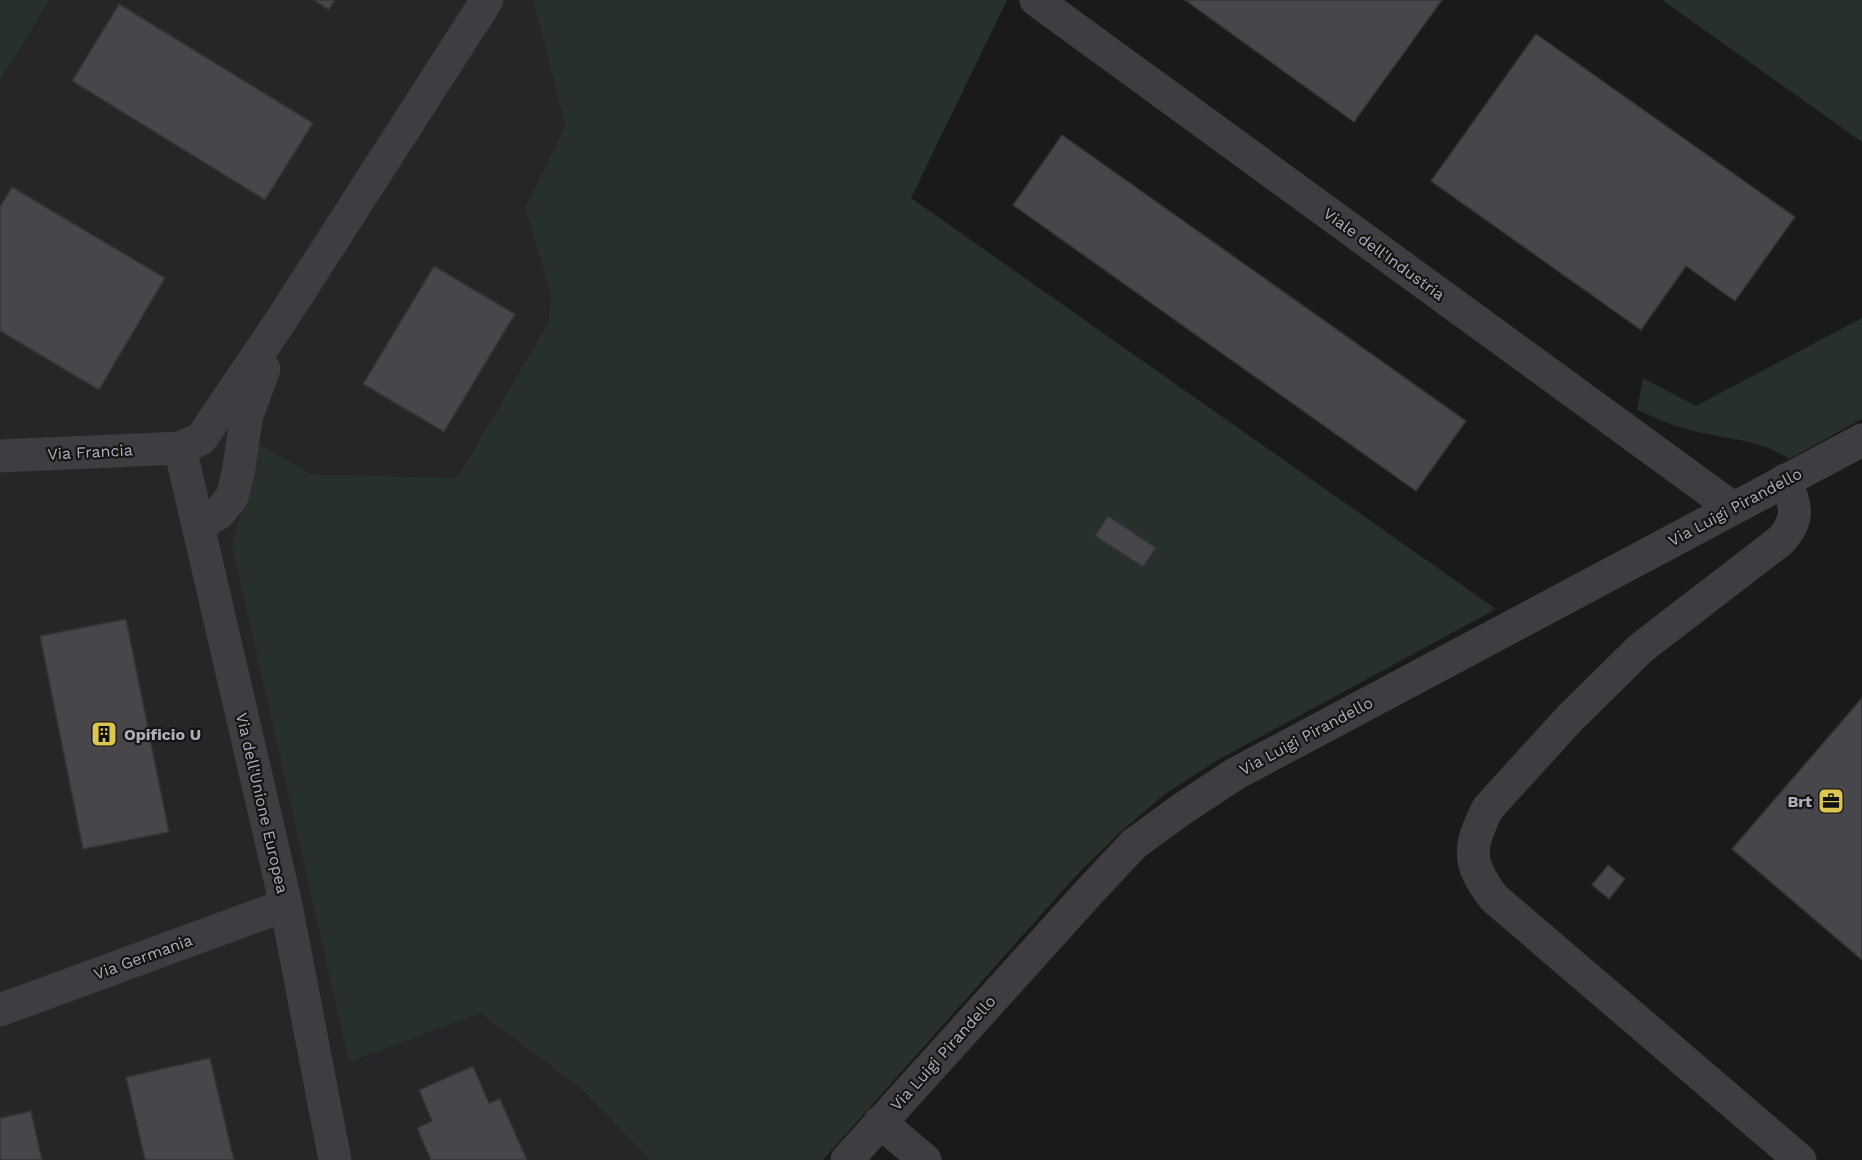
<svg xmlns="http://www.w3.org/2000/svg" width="1862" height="1160" viewBox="0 0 1862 1160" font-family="'Work Sans',sans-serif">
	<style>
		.built { fill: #262628 }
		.green { fill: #28302b }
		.building { fill: #47474b; stroke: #343437; stroke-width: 1.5 }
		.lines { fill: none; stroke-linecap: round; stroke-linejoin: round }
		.minor { stroke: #3d3d42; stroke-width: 33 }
		.tertiary { stroke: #3d3d42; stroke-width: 33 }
		.labels { text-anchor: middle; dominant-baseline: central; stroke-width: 4.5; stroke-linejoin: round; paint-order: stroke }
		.street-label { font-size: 16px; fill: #aeafb9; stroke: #151516 }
		.poi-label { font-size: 16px; font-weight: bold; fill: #aeafb9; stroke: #151516; text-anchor: start }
	</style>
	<rect width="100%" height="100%" fill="#1a1a1b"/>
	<path class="built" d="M 50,0 L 533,0 L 565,126 L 525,208 L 551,295 L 548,323 L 457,478 L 312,474 L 259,444 L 349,1061 L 480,1012 L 579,1087 L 650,1160 L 0,1160 L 0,81 Z"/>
	<path class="green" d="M 0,0 L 50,0 L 0,81 Z
		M 533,0 L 1007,0 L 911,198 L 1496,609 L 1216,761 L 1165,794 L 1118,834 L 1072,880 L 823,1160 L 650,1160 L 579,1087 L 480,1013 L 349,1062 L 232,545 L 259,444 L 312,474 L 457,478 L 548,323 L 551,295 L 525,208 L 565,126 Z
		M 1662,0 L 1862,0 L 1862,142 Z
		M 1862,318 L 1862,419 L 1789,459 C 1759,438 1720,439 1686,429 C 1669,425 1653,416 1637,410 L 1643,378 L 1696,406 Z"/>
	<path class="building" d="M 313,0 L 335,0 L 329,10 Z
		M 1185,0 L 1442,0 L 1354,122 Z
		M 119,4 L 313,123 L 265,200 L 72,81 Z
		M 1536,34 L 1795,217 L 1735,301 L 1686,266 L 1641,330 L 1431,181 Z
		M 1062,135 L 1466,421 L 1416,491 L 1013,205 Z
		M 12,187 L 165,278 L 99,390 L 0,331 L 0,207 Z
		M 434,266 L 515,314 L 444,432 L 363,384 Z
		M 1108,516 L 1156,548 L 1143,567 L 1095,536 Z
		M 126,619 L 169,832 L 83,849 L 40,636 Z
		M 1862,698 L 1862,960 L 1732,849 Z
		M 1608,865 L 1625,879 L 1609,899 L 1592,885 Z
		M 210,1058 L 234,1160 L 145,1160 L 126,1077 Z
		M 473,1066 L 489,1103 L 500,1099 L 527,1160 L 431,1160 L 417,1128 L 432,1121 L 419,1090 Z
		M 31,1111 L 42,1160 L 0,1160 L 0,1118 Z"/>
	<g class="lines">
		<path class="minor" d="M 1036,0 L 1733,508
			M 180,448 L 286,905 L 335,1160
			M 0,456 L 180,448 L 201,439 L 282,319 L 487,0
			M 1785,480 C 1797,506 1800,520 1780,541 L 1641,648 L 1570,718 L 1488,808 C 1468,847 1467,863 1494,898 L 1800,1160
			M 198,526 L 219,513 L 232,497 L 238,473 L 247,415 L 264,369
			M 0,1010 L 286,905
			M 880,1122 L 925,1160"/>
		<path class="tertiary" d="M 847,1160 L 1090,891 L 1134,844 L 1182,809 L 1235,774 L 1862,440"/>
	</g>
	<defs>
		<g id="building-square" transform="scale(1.35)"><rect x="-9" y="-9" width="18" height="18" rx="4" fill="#ddc650" stroke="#151516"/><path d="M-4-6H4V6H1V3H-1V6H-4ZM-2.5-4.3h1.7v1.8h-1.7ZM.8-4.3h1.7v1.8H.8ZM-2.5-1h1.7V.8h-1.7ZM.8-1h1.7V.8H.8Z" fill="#111"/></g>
		<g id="office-square" transform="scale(1.35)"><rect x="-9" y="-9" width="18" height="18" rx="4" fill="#ddc650" stroke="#151516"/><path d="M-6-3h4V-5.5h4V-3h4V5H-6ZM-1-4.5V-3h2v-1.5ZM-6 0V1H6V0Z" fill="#111"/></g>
	</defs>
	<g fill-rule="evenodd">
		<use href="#building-square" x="104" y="734"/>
		<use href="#office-square" x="1831" y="801"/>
	</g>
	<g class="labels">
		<g class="street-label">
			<text transform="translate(1384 254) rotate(36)">Viale dell'Industria</text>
			<text transform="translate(90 452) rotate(-3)">Via Francia</text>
			<text transform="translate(1735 507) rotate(-28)">Via Luigi Pirandello</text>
			<text transform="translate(1306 736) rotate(-28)">Via Luigi Pirandello</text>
			<text transform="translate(262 803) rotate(77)">Via dell'Unione Europea</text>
			<text transform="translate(143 957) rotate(-20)">Via Germania</text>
			<text transform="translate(943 1053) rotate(-48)">Via Luigi Pirandello</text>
		</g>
		<g class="poi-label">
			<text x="124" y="734">Opificio U</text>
			<text x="1812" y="801" text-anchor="end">Brt</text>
		</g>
	</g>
</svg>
